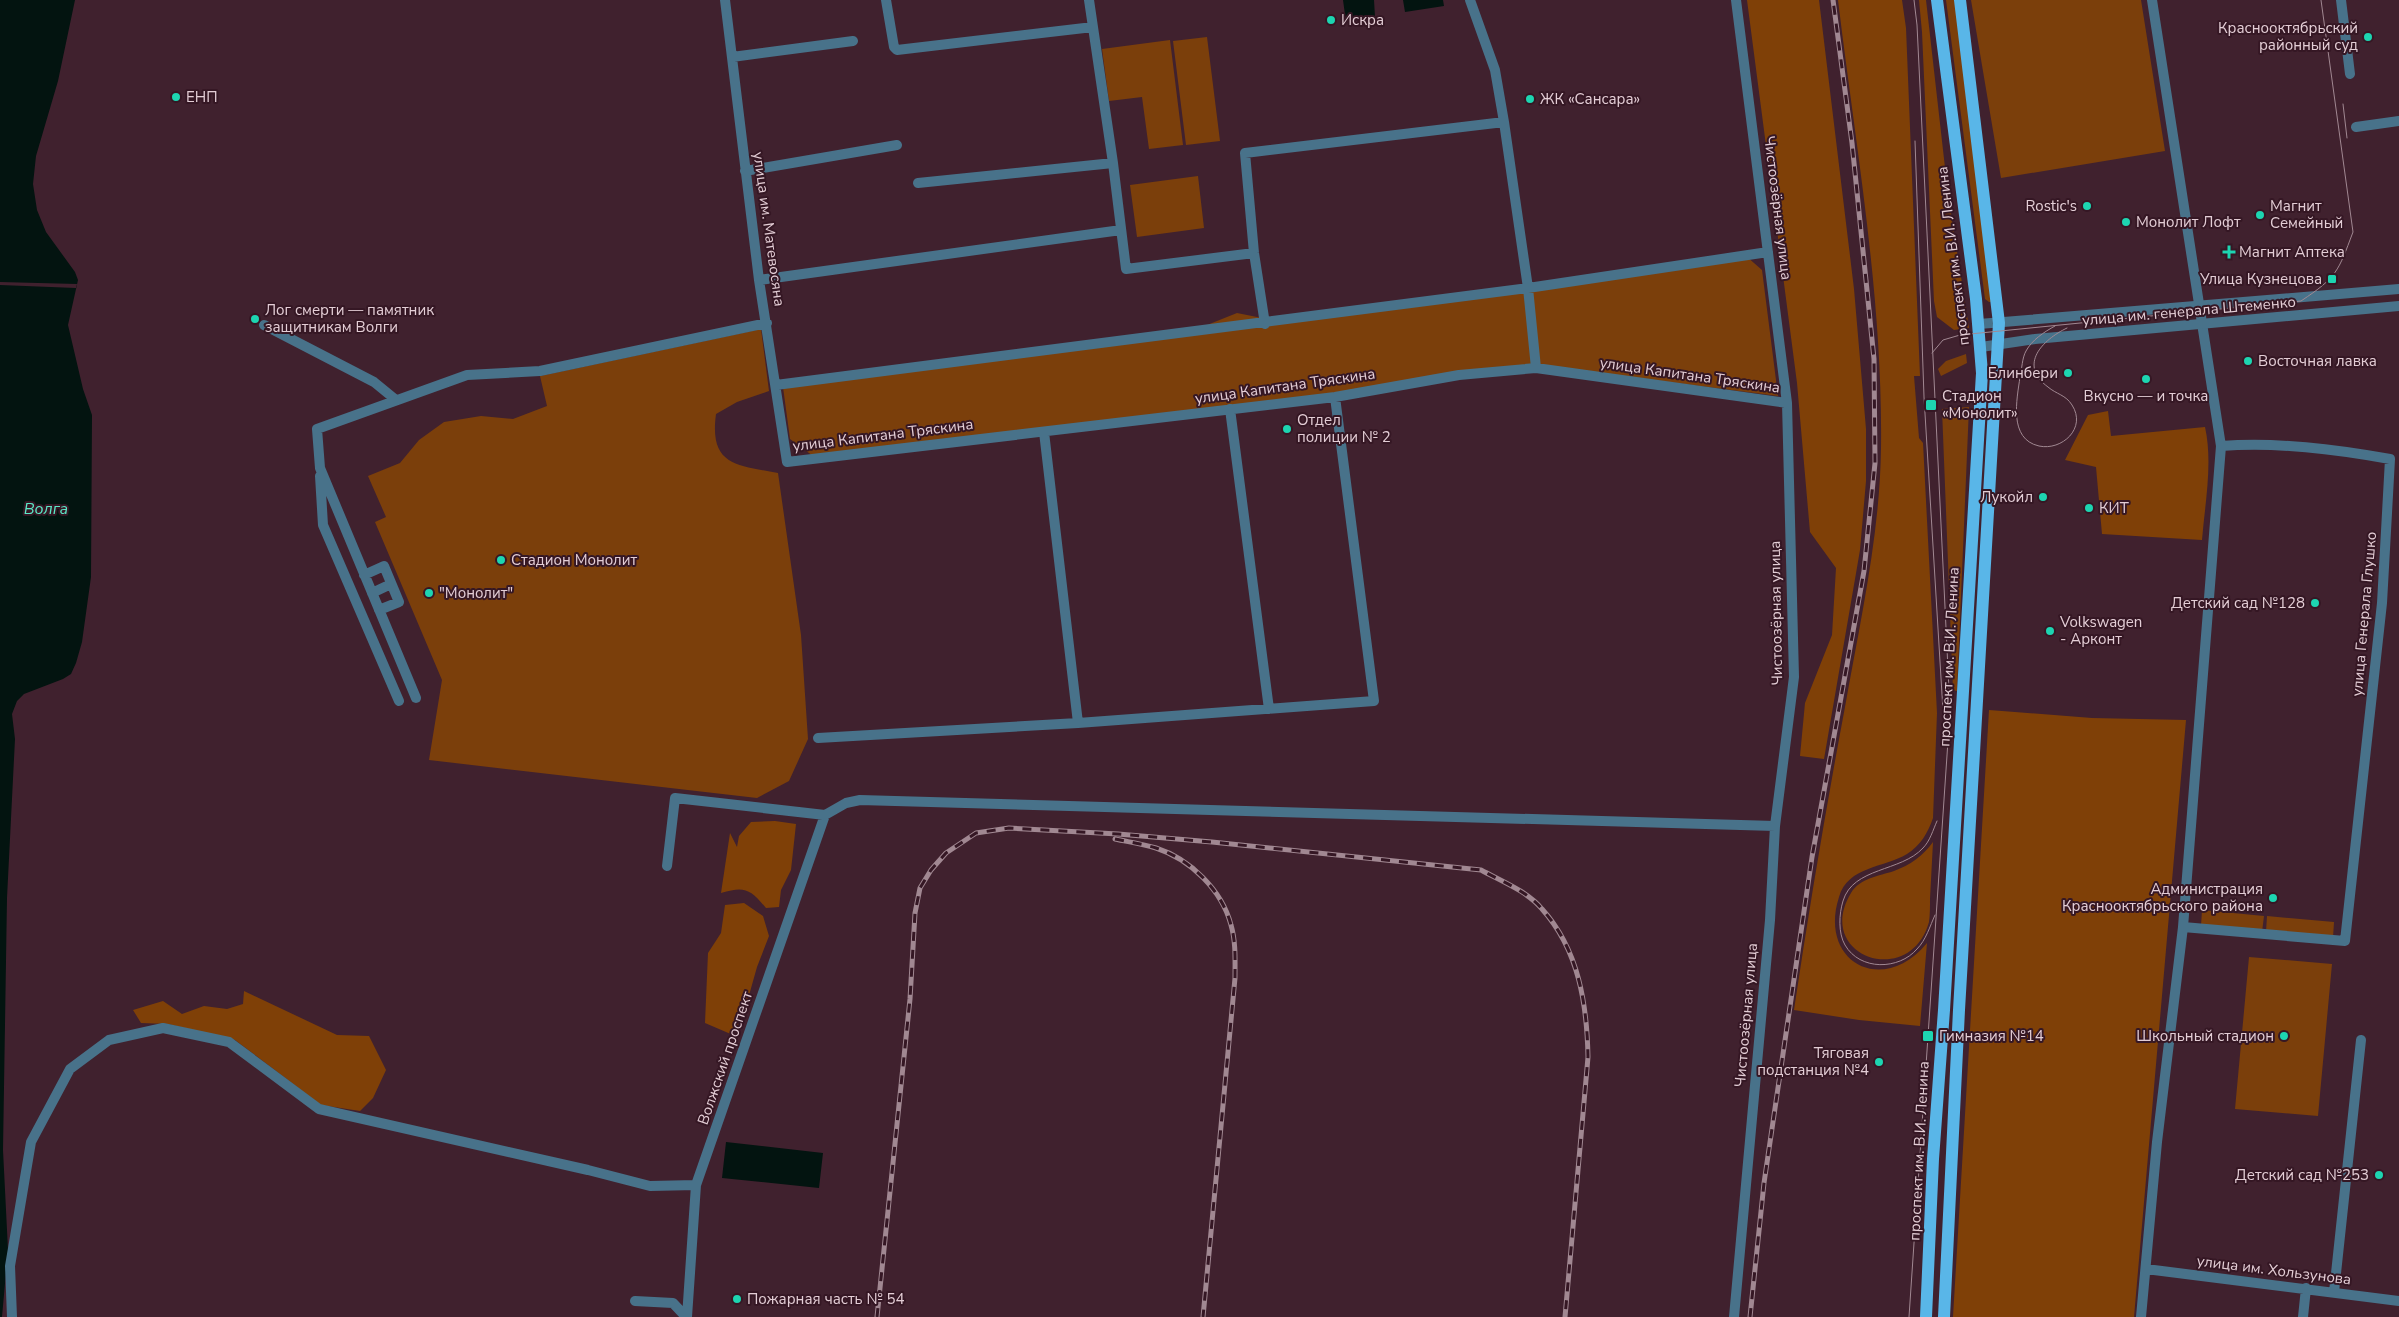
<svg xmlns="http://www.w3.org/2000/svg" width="2399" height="1317" viewBox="0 0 2399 1317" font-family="'Nunito Sans',sans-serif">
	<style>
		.green { fill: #7b3f0b }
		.forest { fill: #7f4007 }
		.water { fill: #031410 }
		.pier { fill: #40212e }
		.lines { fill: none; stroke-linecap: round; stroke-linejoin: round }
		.minor { stroke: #48728a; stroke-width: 10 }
		.tertiary { stroke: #48728a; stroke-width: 10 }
		.primary { stroke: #59b6e8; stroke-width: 12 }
		.tram { stroke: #a18892; stroke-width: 1 }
		.rail-casing { stroke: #a18892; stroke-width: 5 }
		.rail { stroke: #351724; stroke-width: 3; stroke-dasharray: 9; stroke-linecap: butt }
		.poi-dot { fill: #1dd5b1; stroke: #351724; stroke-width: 2 }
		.labels { text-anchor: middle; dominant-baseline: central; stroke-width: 4; stroke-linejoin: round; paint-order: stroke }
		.poi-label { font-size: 15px; fill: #e4ced6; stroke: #351724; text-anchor: start }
		.street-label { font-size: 15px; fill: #e4ced6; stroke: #351724 }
		.water-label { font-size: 16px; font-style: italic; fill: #5ce8c7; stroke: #351724 }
	</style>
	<rect width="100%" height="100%" fill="#40212e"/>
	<path class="green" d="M 1946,0 L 1955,0 L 1992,302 L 1989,302 L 1985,299 Z
		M 1971,0 L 2141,0 L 2165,151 L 2001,178 Z
		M 1207,37 L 1220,141 L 1186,145 L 1173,41 Z
		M 1170,40 L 1183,145 L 1149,149 L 1142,97 L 1109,101 L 1102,49 Z
		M 1198,176 L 1204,228 L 1137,237 L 1130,185 Z
		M 1746,256 L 1762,270 L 1778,396 L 1536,365 L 1335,394 L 813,456 L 790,439 L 783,387 L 1182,335 L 1237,313 L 1262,318 Z
		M 761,329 L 769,391 L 737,402 L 716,414 C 709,466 737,465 778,473 L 801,635 L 808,739 L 789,781 L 757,798 L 429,760 L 442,680 L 375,522 L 386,517 L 368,476 L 400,463 L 419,440 L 444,422 L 481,416 L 513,419 L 547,406 L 540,376 Z
		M 1966,354 L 1967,363 L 1941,376 L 1938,369 L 1946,361 Z
		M 1969,407 L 1957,691 L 1953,690 L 1942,409 Z
		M 2202,910 L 2264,916 L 2262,932 L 2201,926 Z
		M 2267,916 L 2334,922 L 2333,938 L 2266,932 Z
		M 2249,957 L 2332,964 L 2318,1116 L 2235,1109 Z"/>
	<path class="forest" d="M 1747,0 L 1819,0 L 1854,289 L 1866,429 L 1866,481 L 1860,550 L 1824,759 L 1800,756 L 1805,703 L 1832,635 L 1836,568 L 1810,532 L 1797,383 Z
		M 1838,0 L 1902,0 L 1906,28 L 1920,376 L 1914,376 L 1919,438 L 1923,443 L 1937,713 L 1933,818 C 1928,833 1920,846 1907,854 C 1884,868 1848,866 1839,897 C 1818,962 1883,997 1927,943 L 1920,1026 L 1859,1020 L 1794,1010 C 1809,909 1826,808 1845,707 C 1860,622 1880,535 1881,448 C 1883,298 1856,149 1838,0 Z
		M 1919,0 L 1926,0 L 1948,194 L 1969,328 L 1954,330 L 1937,317 L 1934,301 L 1922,32 Z
		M 2108,411 L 2111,436 L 2205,427 C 2213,463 2205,503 2202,540 L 2102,534 L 2096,467 L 2065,460 L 2088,415 Z
		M 1989,710 L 2092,718 L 2186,720 L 2134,1317 L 1953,1317 Z
		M 775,821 L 796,824 L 791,870 L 781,890 L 779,907 L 766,908 C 750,889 745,886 721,893 L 730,833 L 737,847 L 739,836 L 751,822 Z
		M 1933,842 C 1932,861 1931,880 1930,899 C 1930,906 1930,915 1929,922 C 1910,990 1813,956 1851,893 C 1860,878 1879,876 1894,871 C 1910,865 1923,856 1933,842 Z
		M 744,903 L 763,916 L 769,936 L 757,967 L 746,1006 L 733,1035 L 705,1023 L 708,953 L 721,933 L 725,905 Z
		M 244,991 L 337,1035 L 369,1036 L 386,1070 L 373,1098 L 360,1111 L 321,1105 L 235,1040 L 168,1024 L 141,1023 L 133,1010 L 163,1001 L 182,1014 L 204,1006 L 227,1009 L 243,1004 Z"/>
	<path class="water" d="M 0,0 L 75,0 L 58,81 L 36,156 L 33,184 L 37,210 L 46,232 L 75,272 L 78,280 L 68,325 L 83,389 L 92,415 L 91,577 L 82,642 L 76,663 L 71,674 L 63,679 L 24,694 L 17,701 L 12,714 L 15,739 L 7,898 L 3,1150 L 8,1250 L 2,1317 L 0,1317 Z
		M 1343,0 L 1374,0 L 1375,17 L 1346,22 Z
		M 1403,0 L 1443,0 L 1444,6 L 1405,12 Z
		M 726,1142 L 823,1153 L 819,1188 L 722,1178 Z"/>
	<path class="pier" d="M 0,282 L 77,284 L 76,288 L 0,285 Z"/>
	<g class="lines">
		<path class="minor" d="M 725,0 L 759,280 L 787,462 L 1335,397 L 1459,375 L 1536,368 L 1787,403
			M 886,0 L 894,47 L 897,50 L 1093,27
			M 1089,0 L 1113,163 L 1126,269 L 1254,253
			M 1470,0 L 1495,70 L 1504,122 L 1528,288 L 1536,368
			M 2341,0 L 2350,74
			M 732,57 L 853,41
			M 2356,127 L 2399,121
			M 745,171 L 897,145
			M 918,183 L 1113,163
			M 759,280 L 1121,230
			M 1265,324 L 1254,253 L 1245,153 L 1504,122
			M 264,325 L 374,382 L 396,400
			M 776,385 L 1528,288 L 1768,252
			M 1230,409 L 1269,709
			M 1044,432 L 1078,723
			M 320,476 L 323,525 L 399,701
			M 364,575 L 384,566 L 399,602 L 379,610
			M 372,593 L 391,584
			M 416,698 L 320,468 L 317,429 L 467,375 L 540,371 L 767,323
			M 818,738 L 1078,723 L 1374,701 L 1335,397
			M 667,866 L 675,798 L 825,815 L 846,803 L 860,800 L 1775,826
			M 2183,927 L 2345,941 L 2382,603 L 2390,459 C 2334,449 2278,442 2221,446
			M 2146,1269 L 2399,1301
			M 2334,1292 L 2361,1040
			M 635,1301 L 673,1303 L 686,1317
			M 12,1317 L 10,1266 L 31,1142 L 70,1069 L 109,1040 L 163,1028 L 229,1042 L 319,1109 L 588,1170 L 650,1186 L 696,1185
			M 687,1317 L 696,1185 L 825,815
			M 1734,1317 L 1770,920 L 1775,826 L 1794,677 L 1787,403 L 1736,0
			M 2141,1317 L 2157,1142 L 2183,927 L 2221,446 L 2152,0
			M 2303,1317 L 2306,1288"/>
		<path class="tertiary" d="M 1979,324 L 2399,289
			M 1981,347 L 2035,339 L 2399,306"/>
		<path class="primary" d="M 1926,1317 L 1933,1159 L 1944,1010 L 1982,373 L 1976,299 L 1937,0
			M 1944,1317 L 1959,1010 L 1999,323 L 1960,0"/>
		<path class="tram" d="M 2343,104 L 2347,138
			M 1915,141 L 1924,397 L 1943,711
			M 2055,326 C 2044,332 2032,340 2026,351 C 2022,358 2022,369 2020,377 C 2017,399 2008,439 2039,446 C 2062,451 2087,428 2072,405 C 2066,395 2056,394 2048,387 C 2018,365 2042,340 2067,328
			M 1932,353 L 1943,340 L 1960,335 L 2301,301 C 2337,277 2338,272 2353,232 L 2321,0
			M 1935,915 C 1930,926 1926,940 1917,949 C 1899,970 1860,971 1845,945 C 1838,933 1839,914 1843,901 C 1853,867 1901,872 1923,848 C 1930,841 1933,830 1937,821
			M 1909,1317 L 1950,711 L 1917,25 L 1914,0"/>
		<g class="rail-casing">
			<path id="rail" d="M 1115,839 C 1129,842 1143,844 1156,848 C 1190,859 1222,890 1231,925 C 1236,942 1235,960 1235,978 L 1203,1317
				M 877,1317 L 910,999 L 915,913 L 920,888 L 931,870 L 946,853 L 976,833 L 1009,828 L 1118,834 L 1212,842 L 1481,870 C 1501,881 1527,891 1542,909 C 1579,950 1587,1005 1588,1057 L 1565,1317
				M 1750,1317 L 1764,1183 L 1812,857 L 1864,571 L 1875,463 L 1874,359 L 1852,143 L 1833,0"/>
		</g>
		<use href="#rail" class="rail"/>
	</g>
	<g class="poi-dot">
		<circle cx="1331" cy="20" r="5"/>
		<circle cx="2368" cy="37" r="5"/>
		<circle cx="176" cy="97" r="5"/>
		<circle cx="1530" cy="99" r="5"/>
		<circle cx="2087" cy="206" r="5"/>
		<circle cx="2260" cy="215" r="5"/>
		<circle cx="2126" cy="222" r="5"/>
		<path d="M2226.5 244.5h5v5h5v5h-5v5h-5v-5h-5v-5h5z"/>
		<rect x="2327" y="274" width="10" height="10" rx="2.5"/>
		<circle cx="255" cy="319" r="5"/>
		<circle cx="2248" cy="361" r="5"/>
		<circle cx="2068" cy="373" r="5"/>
		<circle cx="2146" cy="379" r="5"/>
		<rect x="1925" y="399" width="12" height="12" rx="2.5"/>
		<circle cx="1287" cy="429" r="5"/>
		<circle cx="2043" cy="497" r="5"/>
		<circle cx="2089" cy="508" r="5"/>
		<circle cx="501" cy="560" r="5"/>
		<circle cx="429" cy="593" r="5"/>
		<circle cx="2315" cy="603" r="5"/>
		<circle cx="2050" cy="631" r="5"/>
		<circle cx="2273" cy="898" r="5"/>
		<rect x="1922" y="1030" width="12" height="12" rx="2.5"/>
		<circle cx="2284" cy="1036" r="5"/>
		<circle cx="1879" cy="1062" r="5"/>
		<circle cx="2379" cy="1175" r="5"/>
		<circle cx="737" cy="1299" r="5"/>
	</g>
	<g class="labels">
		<g class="poi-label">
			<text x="1341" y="20">Искра</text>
			<text x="2358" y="28" text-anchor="end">Краснооктябрьский<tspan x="2358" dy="17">районный суд</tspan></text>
			<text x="186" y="97">ЕНП</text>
			<text x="1540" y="99">ЖК «Сансара»</text>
			<text x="2077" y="206" text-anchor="end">Rostic's</text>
			<text x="2270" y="206">Магнит<tspan x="2270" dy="17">Семейный</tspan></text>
			<text x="2136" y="222">Монолит Лофт</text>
			<text x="2239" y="252">Магнит Аптека</text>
			<text x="2322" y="279" text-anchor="end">Улица Кузнецова</text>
			<text x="265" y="310">Лог смерти — памятник<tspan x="265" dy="17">защитникам Волги</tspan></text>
			<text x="2258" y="361">Восточная лавка</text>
			<text x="2058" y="373" text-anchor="end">Блинбери</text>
			<text x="1942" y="396">Стадион<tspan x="1942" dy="17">«Монолит»</tspan></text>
			<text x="2146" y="396" text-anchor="middle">Вкусно — и точка</text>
			<text x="1297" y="420">Отдел<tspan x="1297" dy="17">полиции № 2</tspan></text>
			<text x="2033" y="497" text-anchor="end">Лукойл</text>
			<text x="2099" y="508">КИТ</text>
			<text x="511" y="560">Стадион Монолит</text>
			<text x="439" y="593">"Монолит"</text>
			<text x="2305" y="603" text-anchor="end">Детский сад №128</text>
			<text x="2060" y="622">Volkswagen<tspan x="2060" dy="17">- Арконт</tspan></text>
			<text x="2263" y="889" text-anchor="end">Администрация<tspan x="2263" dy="17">Краснооктябрьского района</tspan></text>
			<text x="1939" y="1036">Гимназия №14</text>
			<text x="2274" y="1036" text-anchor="end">Школьный стадион</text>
			<text x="1869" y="1053" text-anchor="end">Тяговая<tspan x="1869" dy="17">подстанция №4</tspan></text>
			<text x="2369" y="1175" text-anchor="end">Детский сад №253</text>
			<text x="747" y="1299">Пожарная часть № 54</text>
		</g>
		<g class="street-label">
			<text transform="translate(1778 208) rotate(83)">Чистоозёрная улица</text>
			<text transform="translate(769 229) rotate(82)">улица им. Матевосяна</text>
			<text transform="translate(1953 256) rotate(-97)">проспект им. В.И. Ленина</text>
			<text transform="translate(2189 311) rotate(-5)">улица им. генерала Штеменко</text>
			<text transform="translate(1690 375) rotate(8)">улица Капитана Тряскина</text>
			<text transform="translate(1285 386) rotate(-8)">улица Капитана Тряскина</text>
			<text transform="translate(883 435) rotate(-7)">улица Капитана Тряскина</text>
			<text transform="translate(1776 613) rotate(-91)">Чистоозёрная улица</text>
			<text transform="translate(2364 614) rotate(-85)">улица Генерала Глушко</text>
			<text transform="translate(1949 657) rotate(-87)">проспект им. В.И. Ленина</text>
			<text transform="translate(1746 1015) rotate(-85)">Чистоозёрная улица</text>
			<text transform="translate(725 1058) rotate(-71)">Волжский проспект</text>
			<text transform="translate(1919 1151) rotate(-87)">проспект им. В.И. Ленина</text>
			<text transform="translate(2274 1270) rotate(7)">улица им. Хользунова</text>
		</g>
		<g class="water-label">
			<text x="46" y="509">Волга</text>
		</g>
	</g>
</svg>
